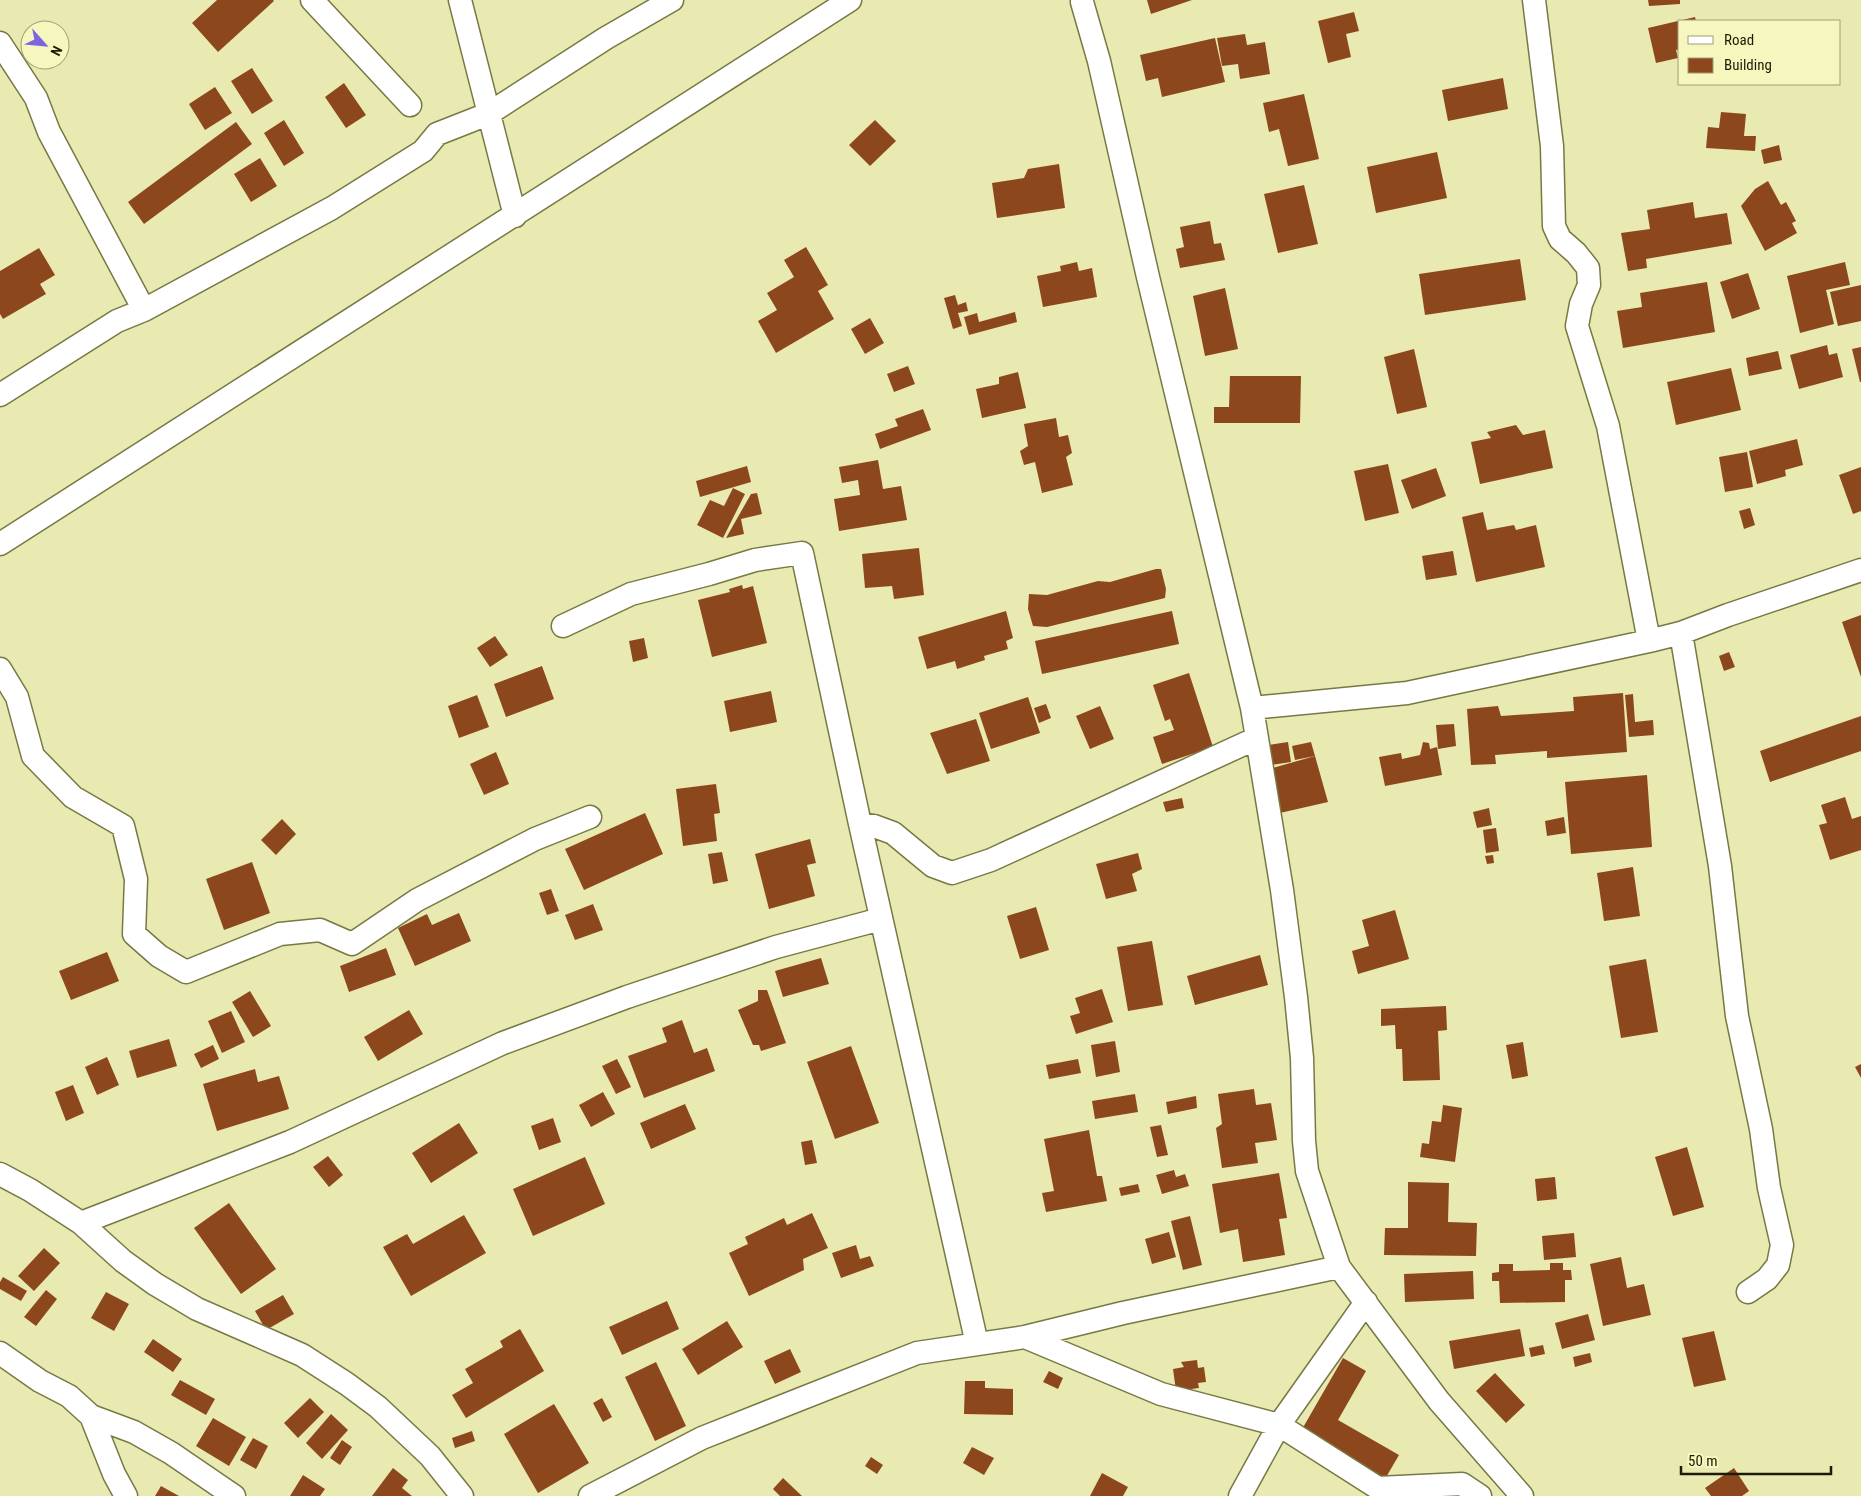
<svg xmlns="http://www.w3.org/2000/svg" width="1861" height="1496" viewBox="0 0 1861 1496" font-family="'Roboto Condensed',sans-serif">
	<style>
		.building { fill: #8d471d }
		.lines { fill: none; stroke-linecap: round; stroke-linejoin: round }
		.minor-casing { stroke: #787844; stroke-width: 25 }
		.minor { stroke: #fff; stroke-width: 22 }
	</style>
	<rect width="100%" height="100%" fill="#e9eab1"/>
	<path class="building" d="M 217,0 L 273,0 L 274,1 L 218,52 L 192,23 Z
		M 1147,0 L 1192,0 L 1151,14 Z
		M 1648,0 L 1680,0 L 1680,4 L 1649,6 Z
		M 1354,12 L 1359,31 L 1346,34 L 1351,57 L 1328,63 L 1318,21 Z
		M 1695,17 L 1696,21 L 1680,21 L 1680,49 L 1676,50 L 1678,58 L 1656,63 L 1648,28 Z
		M 1245,34 L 1247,45 L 1265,42 L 1270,74 L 1240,79 L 1238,64 L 1222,66 L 1217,38 Z
		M 1215,38 L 1225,82 L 1162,97 L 1158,78 L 1146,81 L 1140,55 Z
		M 252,68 L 273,101 L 252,114 L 231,81 Z
		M 1503,78 L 1508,109 L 1448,121 L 1442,90 Z
		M 344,83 L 366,115 L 346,128 L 325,97 Z
		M 215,87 L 232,113 L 205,130 L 189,104 Z
		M 1304,94 L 1319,159 L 1288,166 L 1279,129 L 1269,132 L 1263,103 Z
		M 1721,112 L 1746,114 L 1744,136 L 1756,136 L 1755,151 L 1706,148 L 1708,127 L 1719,128 Z
		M 284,120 L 304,153 L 284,166 L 264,133 Z
		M 875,120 L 896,141 L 870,166 L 849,145 Z
		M 236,122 L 252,144 L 144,224 L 128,202 Z
		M 1779,145 L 1782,160 L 1764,164 L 1761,150 Z
		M 1437,152 L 1447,198 L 1376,213 L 1367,167 Z
		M 260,158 L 277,186 L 251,202 L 234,174 Z
		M 1059,164 L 1065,208 L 997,218 L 992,183 L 1024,178 L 1028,169 Z
		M 1768,181 L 1781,205 L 1786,202 L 1796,221 L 1792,223 L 1797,233 L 1765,251 L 1741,206 L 1755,189 Z
		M 1304,185 L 1318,244 L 1278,253 L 1264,194 Z
		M 1693,202 L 1695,218 L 1727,213 L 1732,244 L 1646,259 L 1647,268 L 1628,271 L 1621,233 L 1650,229 L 1647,210 Z
		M 1210,221 L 1214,244 L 1221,243 L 1225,260 L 1180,268 L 1176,249 L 1184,247 L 1180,227 Z
		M 806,247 L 828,285 L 818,291 L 834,319 L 776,353 L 758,321 L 777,310 L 767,293 L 794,277 L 784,260 Z
		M 39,248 L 55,275 L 40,284 L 46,294 L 3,319 L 0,314 L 0,271 Z
		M 1520,259 L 1526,300 L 1425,315 L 1419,274 Z
		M 1077,262 L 1079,271 L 1092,268 L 1097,297 L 1043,307 L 1037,276 L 1061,271 L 1060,266 Z
		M 1845,262 L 1850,285 L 1826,290 L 1834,324 L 1800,333 L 1787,276 Z
		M 1748,273 L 1760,309 L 1732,319 L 1720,282 Z
		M 1707,282 L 1715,332 L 1623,348 L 1617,311 L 1642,307 L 1640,293 Z
		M 1861,285 L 1861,321 L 1838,326 L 1830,292 Z
		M 1225,288 L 1238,349 L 1205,356 L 1193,296 Z
		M 955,295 L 958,305 L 966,302 L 968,311 L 958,313 L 962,326 L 953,329 L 944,298 Z
		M 1015,312 L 1017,322 L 969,335 L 964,317 L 977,313 L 979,322 Z
		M 870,318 L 884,343 L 865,354 L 851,329 Z
		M 1827,345 L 1829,355 L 1837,353 L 1843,377 L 1799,389 L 1790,355 Z
		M 1861,347 L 1861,382 L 1860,382 L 1852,349 Z
		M 1414,349 L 1427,407 L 1397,414 L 1384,357 Z
		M 1778,351 L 1782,369 L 1749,376 L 1746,358 Z
		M 908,366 L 915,384 L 894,392 L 887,374 Z
		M 1731,368 L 1741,410 L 1676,425 L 1667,382 Z
		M 1018,372 L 1026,408 L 982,418 L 976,389 L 999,384 L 999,377 Z
		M 1230,376 L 1301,376 L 1300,423 L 1214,423 L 1214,407 L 1229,407 Z
		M 923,409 L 931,430 L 880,449 L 875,434 L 898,426 L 895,419 Z
		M 1056,418 L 1059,437 L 1068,435 L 1072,453 L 1066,457 L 1073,485 L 1042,493 L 1035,462 L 1024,465 L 1020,451 L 1028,446 L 1024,424 Z
		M 1516,425 L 1523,435 L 1545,430 L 1553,468 L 1480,484 L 1471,442 L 1491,438 L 1487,432 Z
		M 1797,439 L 1803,465 L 1785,470 L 1786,476 L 1757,484 L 1749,451 Z
		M 1747,452 L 1753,487 L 1725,492 L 1719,457 Z
		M 878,460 L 883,489 L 901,486 L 907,520 L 839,531 L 834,499 L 860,495 L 858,480 L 842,483 L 839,467 Z
		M 1388,464 L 1399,513 L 1365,521 L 1354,471 Z
		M 747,466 L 751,482 L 700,497 L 696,481 Z
		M 1861,467 L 1861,511 L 1853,514 L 1839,475 Z
		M 1436,468 L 1446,496 L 1412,509 L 1401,480 Z
		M 733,488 L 745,494 L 723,538 L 697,525 L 710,500 L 724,506 Z
		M 757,493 L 762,514 L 741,519 L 744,534 L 726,538 L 751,494 Z
		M 1750,508 L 1755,525 L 1744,529 L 1739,511 Z
		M 1483,512 L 1487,530 L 1514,525 L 1516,530 L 1536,525 L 1545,567 L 1476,582 L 1462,517 Z
		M 919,548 L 924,595 L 894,599 L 892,586 L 865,588 L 862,554 Z
		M 1453,551 L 1457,575 L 1426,580 L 1422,556 Z
		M 1156,569 L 1161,569 L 1166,589 L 1165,598 L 1047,627 L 1033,626 L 1028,609 L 1029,594 L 1047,595 L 1098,581 L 1110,582 Z
		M 742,585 L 743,589 L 753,586 L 767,643 L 712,657 L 698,600 L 730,592 L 729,589 Z
		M 1006,611 L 1013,638 L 1006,641 L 1008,649 L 984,656 L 985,660 L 957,669 L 955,661 L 927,669 L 918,637 Z
		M 1172,611 L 1179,644 L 1042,674 L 1035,641 Z
		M 1861,615 L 1861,677 L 1842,622 Z
		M 495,636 L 508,655 L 490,667 L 477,648 Z
		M 644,638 L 648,658 L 633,662 L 629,641 Z
		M 1729,652 L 1735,667 L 1724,671 L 1719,656 Z
		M 542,666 L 554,699 L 506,717 L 494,684 Z
		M 1189,673 L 1213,747 L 1162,764 L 1153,737 L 1174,730 L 1170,719 L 1165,721 L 1153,685 Z
		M 771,691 L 777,722 L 730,732 L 724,701 Z
		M 1623,693 L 1627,752 L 1547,758 L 1547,751 L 1495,755 L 1496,764 L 1471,765 L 1467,709 L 1498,706 L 1501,716 L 1574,711 L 1573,697 Z
		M 1633,694 L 1635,722 L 1653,720 L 1654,735 L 1629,737 L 1625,695 Z
		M 477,695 L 489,727 L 459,738 L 448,706 Z
		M 1028,697 L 1040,733 L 991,749 L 979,713 Z
		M 1046,704 L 1051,718 L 1039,723 L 1034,708 Z
		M 1100,706 L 1114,739 L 1090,749 L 1076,716 Z
		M 1861,716 L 1861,751 L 1770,782 L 1760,751 Z
		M 976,719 L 990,761 L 947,774 L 930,733 Z
		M 1454,724 L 1456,746 L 1438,749 L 1436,725 Z
		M 1288,742 L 1291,762 L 1271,765 L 1268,745 Z
		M 1311,742 L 1315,756 L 1295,760 L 1292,746 Z
		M 1423,742 L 1429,743 L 1430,749 L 1437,747 L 1442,775 L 1385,786 L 1379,757 L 1401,753 L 1402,759 L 1420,755 Z
		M 496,752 L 509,784 L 484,795 L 470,764 Z
		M 1315,756 L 1328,802 L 1280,813 L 1269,769 Z
		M 1647,775 L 1652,847 L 1571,854 L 1565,782 Z
		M 716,784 L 720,813 L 714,814 L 717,841 L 683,846 L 676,789 Z
		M 1845,797 L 1852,819 L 1861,816 L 1861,850 L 1830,860 L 1819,825 L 1827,823 L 1821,805 Z
		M 1182,798 L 1184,808 L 1166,812 L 1163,802 Z
		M 1489,808 L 1492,825 L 1477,828 L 1473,812 Z
		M 645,813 L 663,854 L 584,890 L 565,849 Z
		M 1564,817 L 1566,833 L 1547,836 L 1545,821 Z
		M 282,819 L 296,834 L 276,855 L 261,840 Z
		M 1496,828 L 1499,851 L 1486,853 L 1483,830 Z
		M 810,839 L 816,863 L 807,865 L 815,896 L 769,909 L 755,854 Z
		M 722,852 L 728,881 L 713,884 L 708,854 Z
		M 1138,853 L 1142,869 L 1132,874 L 1137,891 L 1106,899 L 1096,864 Z
		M 1493,855 L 1494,863 L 1487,864 L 1485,856 Z
		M 252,862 L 270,913 L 224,930 L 206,879 Z
		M 1633,867 L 1640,916 L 1604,921 L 1597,873 Z
		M 551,889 L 559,911 L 547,915 L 539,893 Z
		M 593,904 L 603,930 L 575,940 L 565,915 Z
		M 1036,907 L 1049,950 L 1020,959 L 1007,916 Z
		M 1395,910 L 1409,959 L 1358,974 L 1352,951 L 1369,946 L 1362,920 Z
		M 459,913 L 471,941 L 415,966 L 398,928 L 427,914 L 432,925 Z
		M 1152,941 L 1163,1005 L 1128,1011 L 1117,947 Z
		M 386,948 L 396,975 L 349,992 L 340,966 Z
		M 107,952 L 119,981 L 71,1000 L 59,971 Z
		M 1260,955 L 1268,985 L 1195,1005 L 1187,976 Z
		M 821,958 L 829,984 L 783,997 L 775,971 Z
		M 1646,959 L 1658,1032 L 1621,1038 L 1609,966 Z
		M 1102,989 L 1113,1022 L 1076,1034 L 1070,1016 L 1080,1013 L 1075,998 Z
		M 758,990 L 767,990 L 786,1043 L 761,1051 L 759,1045 L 753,1045 L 738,1010 L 758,1001 Z
		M 250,991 L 271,1026 L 253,1037 L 232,1002 Z
		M 1446,1006 L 1447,1030 L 1438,1031 L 1440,1080 L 1403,1081 L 1402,1049 L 1396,1049 L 1395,1025 L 1381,1026 L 1381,1009 Z
		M 409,1010 L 423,1034 L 378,1061 L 364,1037 Z
		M 231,1011 L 245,1042 L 222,1053 L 208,1021 Z
		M 682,1020 L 694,1053 L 707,1048 L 715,1071 L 644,1098 L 628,1056 L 667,1042 L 662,1028 Z
		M 169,1039 L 177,1066 L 137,1078 L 129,1051 Z
		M 1115,1041 L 1120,1072 L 1096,1077 L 1091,1045 Z
		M 1523,1042 L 1528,1076 L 1512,1079 L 1506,1045 Z
		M 213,1045 L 219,1059 L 201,1068 L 194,1054 Z
		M 851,1046 L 879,1123 L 835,1139 L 807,1062 Z
		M 107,1057 L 119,1085 L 97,1095 L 85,1067 Z
		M 617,1059 L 631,1087 L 616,1094 L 602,1066 Z
		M 1078,1059 L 1081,1073 L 1049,1079 L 1046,1065 Z
		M 1861,1064 L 1861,1078 L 1855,1067 Z
		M 255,1069 L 258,1082 L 279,1076 L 289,1109 L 217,1131 L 203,1084 Z
		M 73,1085 L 84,1113 L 66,1121 L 55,1092 Z
		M 1254,1089 L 1256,1105 L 1271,1103 L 1277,1140 L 1255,1143 L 1258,1163 L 1222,1168 L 1216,1128 L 1222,1124 L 1218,1094 Z
		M 603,1092 L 615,1114 L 591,1127 L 579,1105 Z
		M 1135,1094 L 1138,1112 L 1095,1119 L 1092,1101 Z
		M 1196,1096 L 1197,1108 L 1168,1114 L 1166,1102 Z
		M 685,1104 L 696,1129 L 651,1149 L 640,1123 Z
		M 1443,1105 L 1462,1108 L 1455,1162 L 1420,1157 L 1422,1143 L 1429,1144 L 1432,1121 L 1441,1122 Z
		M 553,1118 L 561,1142 L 539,1150 L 531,1126 Z
		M 459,1123 L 478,1153 L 431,1183 L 412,1153 Z
		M 1161,1125 L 1168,1155 L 1157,1157 L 1150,1127 Z
		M 1089,1130 L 1097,1176 L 1102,1176 L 1107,1201 L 1046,1212 L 1042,1193 L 1054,1191 L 1044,1139 Z
		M 812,1140 L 817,1163 L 805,1165 L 801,1142 Z
		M 1687,1147 L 1704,1207 L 1673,1216 L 1655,1157 Z
		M 328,1156 L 343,1175 L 329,1187 L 313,1167 Z
		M 585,1157 L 605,1204 L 533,1236 L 513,1189 Z
		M 1174,1170 L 1176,1177 L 1185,1174 L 1189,1186 L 1162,1194 L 1156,1175 Z
		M 1279,1173 L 1287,1218 L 1279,1219 L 1285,1255 L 1243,1262 L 1238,1229 L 1220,1233 L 1212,1184 Z
		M 1555,1177 L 1557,1199 L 1537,1201 L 1535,1179 Z
		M 1408,1182 L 1449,1183 L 1448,1222 L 1477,1223 L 1476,1256 L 1384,1255 L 1385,1228 L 1408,1228 Z
		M 1138,1184 L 1140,1192 L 1121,1196 L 1119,1188 Z
		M 229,1203 L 276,1269 L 241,1294 L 194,1228 Z
		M 812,1213 L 828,1248 L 803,1259 L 804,1270 L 749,1296 L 729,1253 L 748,1244 L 745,1237 L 784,1218 L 787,1225 Z
		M 464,1215 L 486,1253 L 411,1296 L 383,1247 L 407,1234 L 413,1244 Z
		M 1190,1216 L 1202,1265 L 1183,1270 L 1171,1221 Z
		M 1169,1232 L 1176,1257 L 1152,1264 L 1145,1239 Z
		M 1574,1233 L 1576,1257 L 1544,1260 L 1542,1236 Z
		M 856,1245 L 860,1259 L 870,1256 L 874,1266 L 841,1278 L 832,1253 Z
		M 44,1248 L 60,1263 L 34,1291 L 18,1276 Z
		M 1621,1257 L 1627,1288 L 1644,1284 L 1651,1315 L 1603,1326 L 1590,1264 Z
		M 1550,1263 L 1563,1263 L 1563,1270 L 1571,1270 L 1572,1280 L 1565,1280 L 1565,1302 L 1500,1303 L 1499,1281 L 1492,1281 L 1492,1273 L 1499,1272 L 1499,1264 L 1513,1264 L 1513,1271 L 1550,1270 Z
		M 1473,1271 L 1474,1299 L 1405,1302 L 1404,1274 Z
		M 3,1277 L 27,1291 L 21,1301 L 0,1289 L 0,1282 Z
		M 46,1290 L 57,1299 L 36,1326 L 24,1317 Z
		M 106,1292 L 129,1304 L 114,1331 L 91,1318 Z
		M 283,1295 L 294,1314 L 266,1330 L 255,1311 Z
		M 667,1301 L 679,1329 L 622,1355 L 609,1327 Z
		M 1588,1314 L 1595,1340 L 1562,1349 L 1555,1323 Z
		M 727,1321 L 743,1347 L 698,1375 L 682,1349 Z
		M 520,1329 L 544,1371 L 466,1418 L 452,1395 L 473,1383 L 465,1369 L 503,1347 L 500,1341 Z
		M 1520,1329 L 1525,1356 L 1454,1369 L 1449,1341 Z
		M 1714,1331 L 1726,1380 L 1694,1387 L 1682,1338 Z
		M 153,1339 L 182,1359 L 173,1372 L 144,1352 Z
		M 1543,1345 L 1545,1354 L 1531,1357 L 1529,1348 Z
		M 790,1349 L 801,1372 L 775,1384 L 764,1361 Z
		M 1590,1353 L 1592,1362 L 1575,1367 L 1573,1357 Z
		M 1343,1358 L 1366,1371 L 1338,1420 L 1399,1455 L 1385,1479 L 1301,1431 Z
		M 1197,1360 L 1198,1368 L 1204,1367 L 1206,1382 L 1198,1383 L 1199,1388 L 1176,1391 L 1173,1369 L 1184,1367 L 1181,1362 Z
		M 656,1362 L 686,1426 L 655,1441 L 625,1377 Z
		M 1049,1371 L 1063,1378 L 1058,1389 L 1043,1382 Z
		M 1495,1373 L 1525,1405 L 1506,1423 L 1476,1391 Z
		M 180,1380 L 215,1399 L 206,1415 L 171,1395 Z
		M 965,1381 L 985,1381 L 985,1388 L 1013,1389 L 1013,1415 L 964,1414 Z
		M 310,1398 L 324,1412 L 298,1438 L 284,1423 Z
		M 602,1398 L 612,1417 L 603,1422 L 593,1403 Z
		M 554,1404 L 589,1463 L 538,1493 L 504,1434 Z
		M 331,1414 L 348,1430 L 322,1459 L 306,1443 Z
		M 213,1418 L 246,1437 L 229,1466 L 196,1446 Z
		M 472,1431 L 475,1441 L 455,1448 L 452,1438 Z
		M 253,1438 L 268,1446 L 256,1469 L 240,1460 Z
		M 342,1440 L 352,1447 L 340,1465 L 330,1458 Z
		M 972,1447 L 994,1458 L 984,1475 L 963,1463 Z
		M 871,1457 L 883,1465 L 877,1474 L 865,1466 Z
		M 393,1468 L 408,1480 L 402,1488 L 412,1496 L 372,1496 Z
		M 1734,1468 L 1749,1491 L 1742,1496 L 1711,1496 L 1705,1488 Z
		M 1102,1473 L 1128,1487 L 1123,1496 L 1090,1496 Z
		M 303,1475 L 325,1489 L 320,1496 L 290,1496 Z
		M 783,1478 L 802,1496 L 780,1496 L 773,1489 Z
		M 161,1486 L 179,1496 L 155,1496 Z"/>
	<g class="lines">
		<g class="minor-casing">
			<path id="minor" d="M 312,0 L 410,105
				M 460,0 L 515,216
				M 1534,0 L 1552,146 L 1554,226 L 1560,239 L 1576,253 L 1588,268 L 1589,285 L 1581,304 L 1577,326 L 1608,426 L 1649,641
				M 1082,2 L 1099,61 L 1148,277 L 1252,708 L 1282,890 L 1296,997 L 1302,1058 L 1304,1141 L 1307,1171 L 1339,1267 L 1439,1401 L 1522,1496
				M 0,43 L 36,98 L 49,132 L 144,310
				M 0,395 L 117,321 L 144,310 L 332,208 L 423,151 L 437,134 L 488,114 L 606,38 L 672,0
				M 0,544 L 850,0
				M 563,626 L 631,594 L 709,574 L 755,560 L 802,553 L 860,824 L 977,1344
				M 1681,633 L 1720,866 L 1737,1016 L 1761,1129 L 1769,1188 L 1782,1245 L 1778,1265 L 1767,1279 L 1748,1292
				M 0,669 L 17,697 L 33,756 L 73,797 L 123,826 L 136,879 L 134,934 L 159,956 L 186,972 L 280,934 L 320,930 L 352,944 L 417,900 L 535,839 L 590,817
				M 1252,708 L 1407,693 L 1649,641 L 1681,633 L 1728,615 L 1861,570
				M 860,824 L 874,826 L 893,833 L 933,866 L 952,873 L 991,860 L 1257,738
				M 0,1174 L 30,1190 L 81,1223 L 123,1261 L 155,1284 L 197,1309 L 302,1355 L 347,1384 L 378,1407 L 430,1456 L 462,1496
				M 81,1223 L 290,1142 L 503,1043 L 627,997 L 776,947 L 881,919
				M 1025,1337 L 1161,1394 L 1279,1425 L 1378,1488 L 1462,1484 L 1480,1496
				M 0,1353 L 40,1381 L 69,1396 L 91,1416 L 134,1432 L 171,1453 L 234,1496
				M 91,1416 L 114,1474 L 126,1496
				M 590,1496 L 702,1438 L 917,1353 L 1025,1337 L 1123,1313 L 1339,1267
				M 1240,1496 L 1279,1425 L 1366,1302"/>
		</g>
		<use href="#minor" class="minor"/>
	</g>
	<rect x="1678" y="20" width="162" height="65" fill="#f6f7be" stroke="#9f9f74"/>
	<rect x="1688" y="36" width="25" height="8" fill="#ffffff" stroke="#9f9f74"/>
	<text x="1724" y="45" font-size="15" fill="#1c1b06">Road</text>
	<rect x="1688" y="58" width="25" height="15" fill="#8d471d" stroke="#9f9f74"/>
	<text x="1724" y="70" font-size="15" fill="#1c1b06">Building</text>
	<g transform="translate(45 45) rotate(117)"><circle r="24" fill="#f6f7be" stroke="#9f9f74"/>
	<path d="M0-4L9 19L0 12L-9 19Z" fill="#7d65e0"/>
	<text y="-8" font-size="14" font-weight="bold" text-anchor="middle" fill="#1c1b06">N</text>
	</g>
	<path d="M1681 1466v8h150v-8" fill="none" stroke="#1c1b06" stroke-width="2.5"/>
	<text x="1688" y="1466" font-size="15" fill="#1c1b06" stroke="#f6f7be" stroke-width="4" paint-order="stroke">50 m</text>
</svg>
